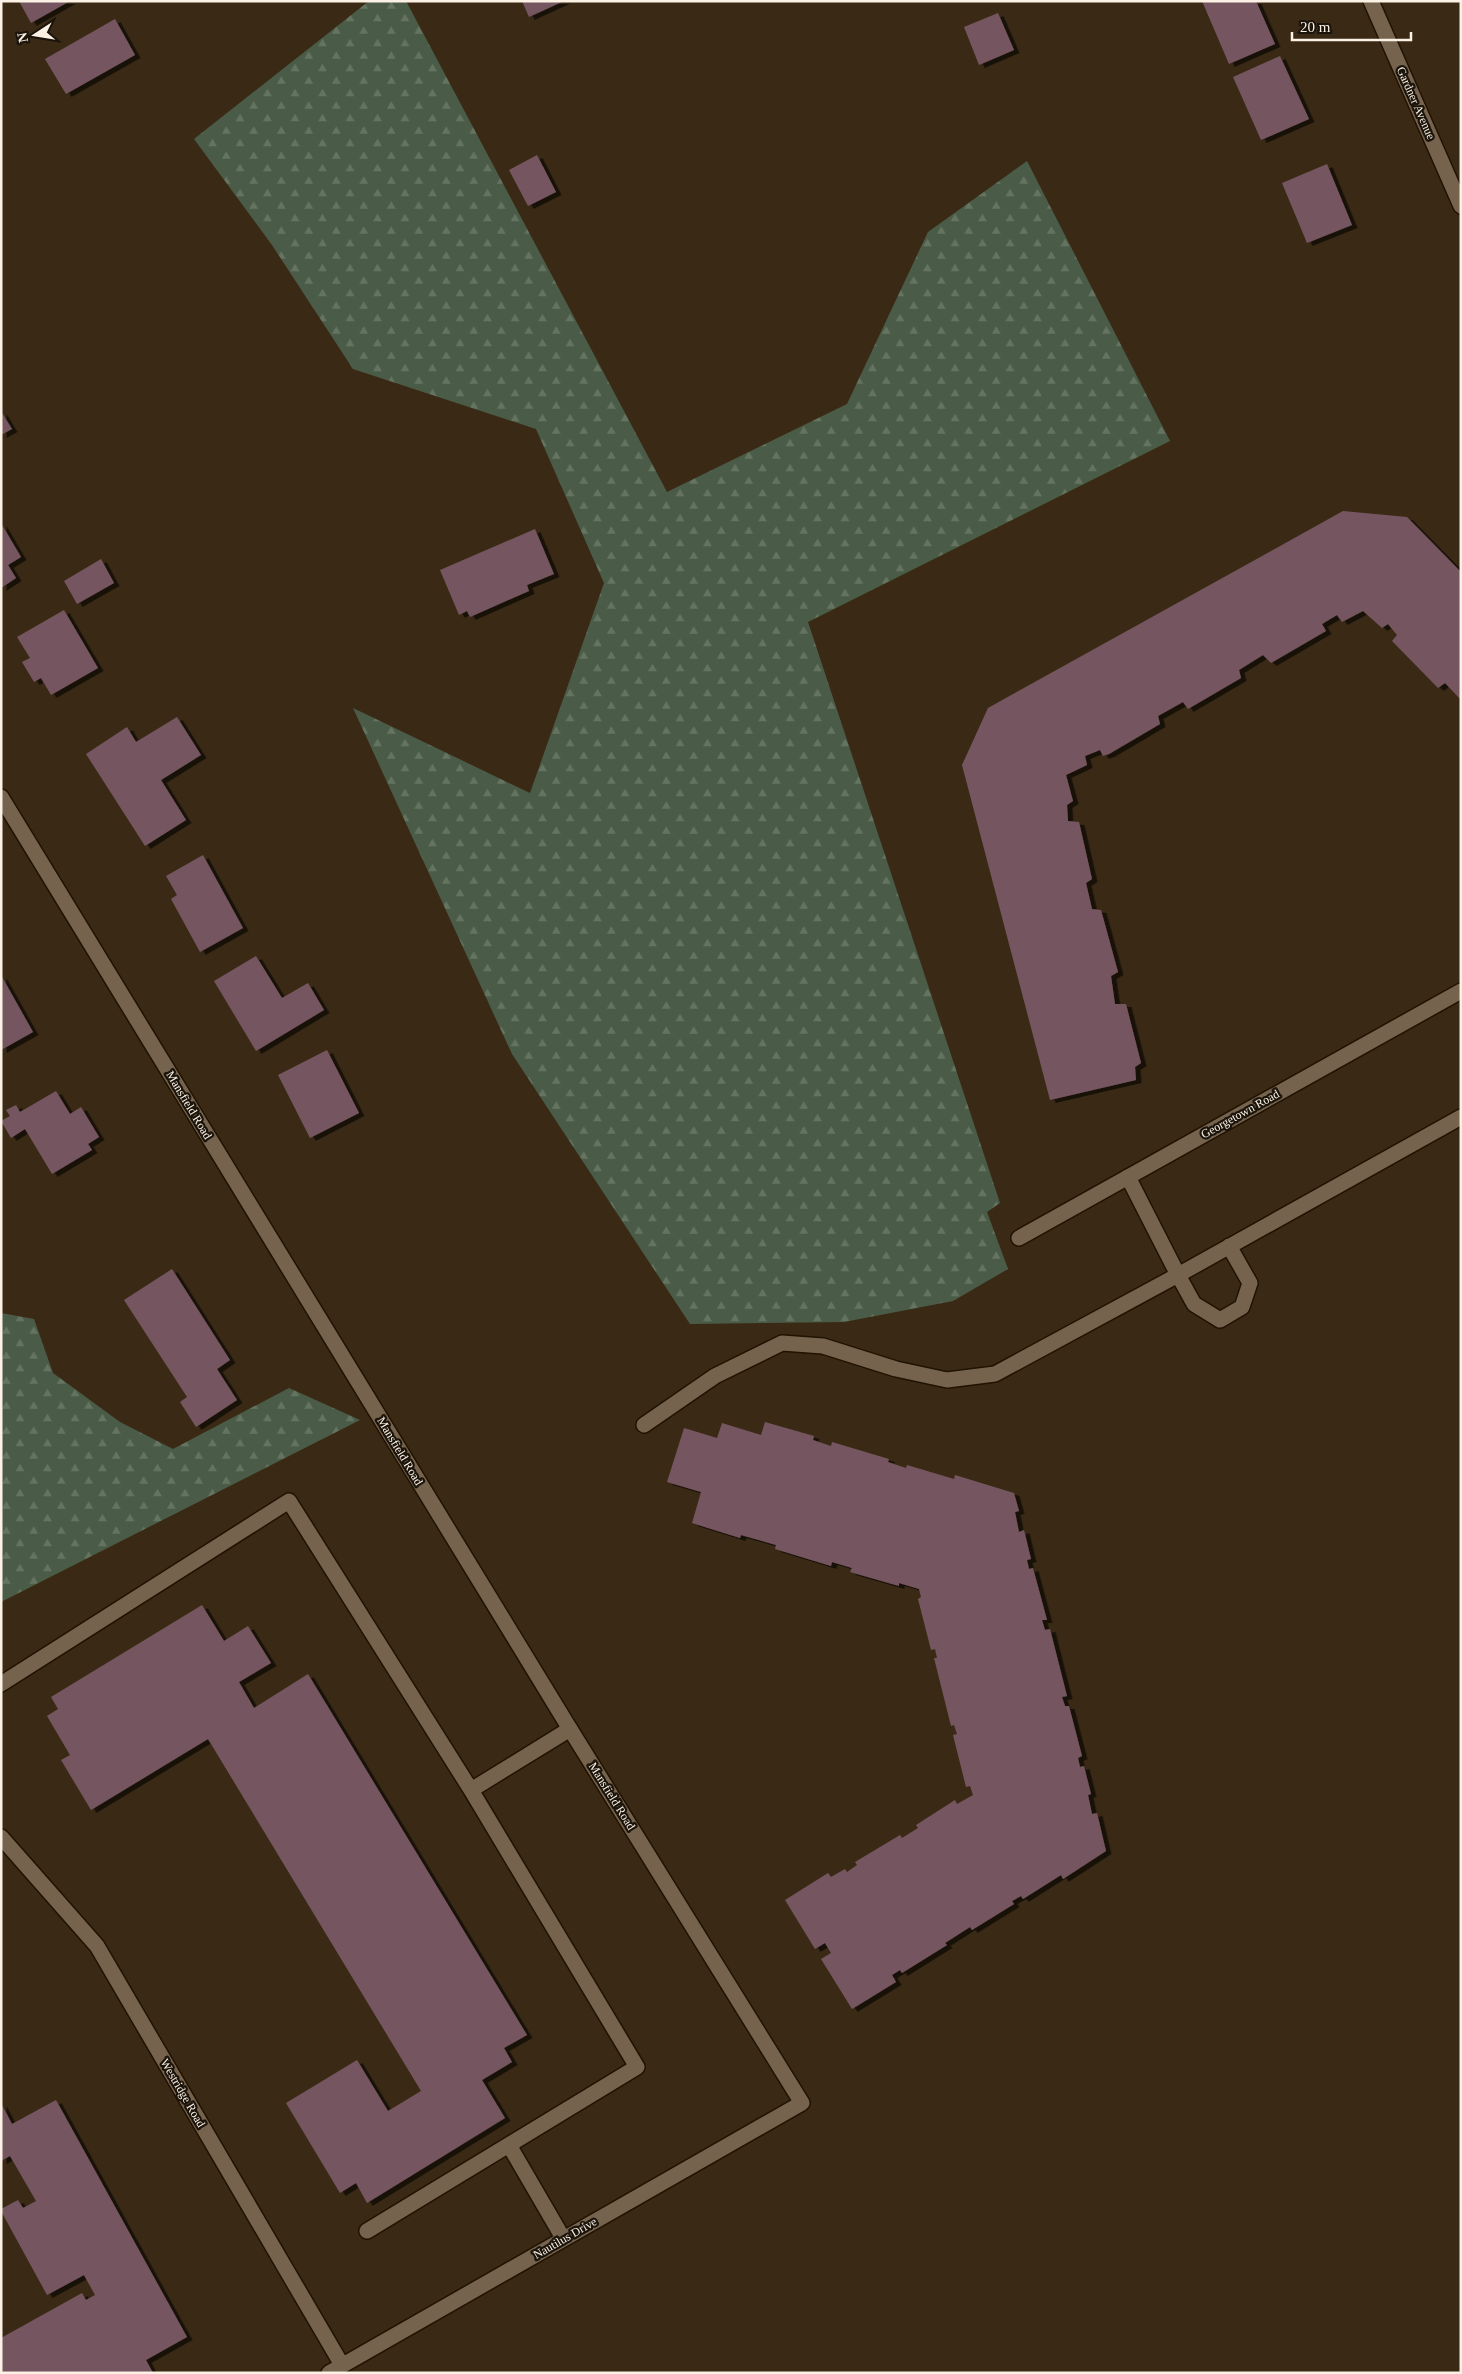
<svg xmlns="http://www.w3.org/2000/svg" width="1462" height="2374" viewBox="0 0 1462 2374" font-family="Georgia,serif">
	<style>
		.forest { fill: url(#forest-firs) }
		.building { fill: #755660; filter: url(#shadow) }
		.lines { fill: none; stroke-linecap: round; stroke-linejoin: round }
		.lane-casing { stroke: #211201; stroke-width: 18 }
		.street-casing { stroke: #211201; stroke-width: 18 }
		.lane { stroke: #75634d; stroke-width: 15 }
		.street { stroke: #75634d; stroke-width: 15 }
		.labels { text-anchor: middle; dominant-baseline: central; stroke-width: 4.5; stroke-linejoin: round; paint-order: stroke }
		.street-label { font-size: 12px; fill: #fcf1e5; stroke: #1b140b }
	</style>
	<defs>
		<pattern id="forest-firs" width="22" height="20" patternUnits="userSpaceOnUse" patternTransform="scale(1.25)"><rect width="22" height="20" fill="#4a5c47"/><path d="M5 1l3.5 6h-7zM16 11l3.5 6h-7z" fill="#657461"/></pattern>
		<filter id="shadow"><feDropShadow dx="5.5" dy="3" stdDeviation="0" flood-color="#0009"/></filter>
	</defs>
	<rect width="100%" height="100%" fill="#3a2a15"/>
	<path class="forest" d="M 369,1 L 406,1 L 667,492 L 847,404 L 928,232 L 1027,161 L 1170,441 L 808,622 L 1000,1203 L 987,1212 L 1008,1269 L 953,1301 L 844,1322 L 690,1324 L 512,1054 L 353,708 L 530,793 L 604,583 L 536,429 L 353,369 L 272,245 L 194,139 Z
		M 1,1313 L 34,1319 L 53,1373 L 120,1422 L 173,1449 L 289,1388 L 360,1420 L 1,1602 Z"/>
	<path class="building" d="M 19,1 L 70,1 L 31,23 Z
		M 522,1 L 564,1 L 529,17 Z
		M 1202,1 L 1256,1 L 1275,44 L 1229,64 Z
		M 998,13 L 1014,50 L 979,65 L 964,27 Z
		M 115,19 L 135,55 L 66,94 L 45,59 Z
		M 1280,56 L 1309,119 L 1261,140 L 1233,77 Z
		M 537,155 L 556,192 L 528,206 L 509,170 Z
		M 1327,164 L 1352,225 L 1307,243 L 1282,183 Z
		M 1,411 L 12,429 L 1,435 Z
		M 1343,511 L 1407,517 L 1461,572 L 1461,700 L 1445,683 L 1438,688 L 1392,641 L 1397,635 L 1388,624 L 1382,628 L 1363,611 L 1342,622 L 1337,615 L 1322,624 L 1326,631 L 1271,663 L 1263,655 L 1239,670 L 1241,678 L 1188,709 L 1183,702 L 1158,716 L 1160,724 L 1109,754 L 1103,756 L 1100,750 L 1085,756 L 1087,765 L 1066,775 L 1073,801 L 1067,805 L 1068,821 L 1079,822 L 1092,879 L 1086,883 L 1092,909 L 1101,910 L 1118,972 L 1111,976 L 1115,1004 L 1126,1004 L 1141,1063 L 1135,1067 L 1136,1080 L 1050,1100 L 962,765 L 988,708 Z
		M 1,523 L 21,557 L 8,565 L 16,578 L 1,588 Z
		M 535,529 L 554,574 L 527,585 L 529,591 L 470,617 L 467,611 L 459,615 L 440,570 Z
		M 101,559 L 114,583 L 77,604 L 64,581 Z
		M 64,610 L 98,668 L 51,695 L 41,678 L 34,682 L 22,662 L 30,658 L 17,637 Z
		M 177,717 L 201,755 L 161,780 L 186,820 L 145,846 L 86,754 L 127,727 L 136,742 Z
		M 203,855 L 243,928 L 200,952 L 171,899 L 177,895 L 166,876 Z
		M 256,956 L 282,998 L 308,983 L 324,1010 L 256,1051 L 214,981 Z
		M 1,975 L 33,1032 L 1,1050 Z
		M 327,1050 L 359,1113 L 310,1138 L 278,1075 Z
		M 56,1091 L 70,1114 L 81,1107 L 99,1137 L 88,1144 L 92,1150 L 52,1174 L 25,1129 L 11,1138 L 1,1121 L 10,1116 L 6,1110 L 16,1105 L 20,1112 Z
		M 172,1269 L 230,1360 L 217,1369 L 237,1400 L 196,1427 L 180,1402 L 187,1397 L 124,1300 Z
		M 765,1422 L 814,1436 L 813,1440 L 831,1446 L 832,1442 L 889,1459 L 888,1462 L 906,1468 L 907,1465 L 954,1479 L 955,1475 L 1014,1493 L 1019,1511 L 1015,1512 L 1019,1532 L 1024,1530 L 1031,1559 L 1027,1560 L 1029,1569 L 1033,1568 L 1047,1620 L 1042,1620 L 1045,1630 L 1050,1629 L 1067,1696 L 1062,1697 L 1065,1706 L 1069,1706 L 1082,1756 L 1078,1758 L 1080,1767 L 1084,1766 L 1091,1794 L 1088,1795 L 1092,1814 L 1097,1813 L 1106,1851 L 1063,1879 L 1061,1875 L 1023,1899 L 1021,1896 L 1012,1901 L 1014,1904 L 972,1930 L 970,1927 L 945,1943 L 947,1945 L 902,1973 L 900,1970 L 892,1975 L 896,1982 L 852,2009 L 821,1959 L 831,1953 L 825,1943 L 815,1949 L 785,1900 L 828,1873 L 831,1877 L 845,1869 L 847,1872 L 857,1865 L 855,1862 L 900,1835 L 902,1838 L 918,1828 L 916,1825 L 955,1800 L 957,1804 L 973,1795 L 970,1786 L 966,1787 L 953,1735 L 957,1734 L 954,1725 L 951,1726 L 934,1658 L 937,1658 L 935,1649 L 931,1650 L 918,1599 L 921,1597 L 919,1589 L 899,1583 L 899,1586 L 850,1572 L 852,1568 L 832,1562 L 831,1566 L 775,1549 L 776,1545 L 741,1535 L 740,1538 L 692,1523 L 701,1492 L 667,1482 L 684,1428 L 717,1438 L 722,1423 L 761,1435 Z
		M 202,1605 L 224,1641 L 248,1626 L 271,1663 L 239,1682 L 254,1708 L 308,1674 L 527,2035 L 504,2048 L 512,2062 L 482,2080 L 505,2118 L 367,2203 L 356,2183 L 340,2193 L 286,2103 L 357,2060 L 388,2111 L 421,2091 L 208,1739 L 91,1810 L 61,1760 L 70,1755 L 47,1716 L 58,1709 L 51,1697 Z
		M 56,2100 L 187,2337 L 146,2360 L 153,2373 L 1,2373 L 1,2338 L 82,2293 L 86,2300 L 95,2295 L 84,2275 L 47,2295 L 1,2211 L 1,2209 L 18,2200 L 23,2208 L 36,2201 L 10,2156 L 1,2161 L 1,2103 L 12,2124 Z"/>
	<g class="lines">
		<g class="lane-casing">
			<path id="lane" d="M 1128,1177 L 1178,1275 L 1461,1117
				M 644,1425 L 715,1376 L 782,1343 L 823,1346 L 896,1369 L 947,1380 L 995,1374 L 1178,1275 L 1194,1304 L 1220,1320 L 1242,1307 L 1250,1283 L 1229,1246
				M 1,1684 L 289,1501 L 471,1790 L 570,1729
				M 509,2145 L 563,2238
				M 367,2231 L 637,2067 L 471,1790"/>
		</g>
		<g class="street-casing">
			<path id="street" d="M 1371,1 L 1461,206
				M 1,797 L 570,1729 L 802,2103 L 329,2373
				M 1019,1238 L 1461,991
				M 1,1837 L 97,1946 L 342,2365"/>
		</g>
		<use href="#lane" class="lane"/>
		<use href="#street" class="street"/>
	</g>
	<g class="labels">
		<g class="street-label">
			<text transform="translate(1416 103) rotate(66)">Gardner Avenue</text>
			<text transform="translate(189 1105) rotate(59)">Mansfield Road</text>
			<text transform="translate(1240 1114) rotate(-29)">Georgetown Road</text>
			<text transform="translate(400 1451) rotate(59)">Mansfield Road</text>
			<text transform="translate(612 1796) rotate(58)">Mansfield Road</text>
			<text transform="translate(183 2093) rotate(60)">Westridge Road</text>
			<text transform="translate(565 2238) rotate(-30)">Nautilus Drive</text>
		</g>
	</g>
	<rect width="1462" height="2374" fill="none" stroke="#fcf1e5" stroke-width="5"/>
	<g transform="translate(35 35) rotate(258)" stroke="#1b140b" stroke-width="4" paint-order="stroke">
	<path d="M0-4L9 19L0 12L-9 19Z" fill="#fcf1e5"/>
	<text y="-8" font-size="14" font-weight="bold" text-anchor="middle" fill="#fcf1e5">N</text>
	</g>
	<path d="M1292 32v8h119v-8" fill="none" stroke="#fcf1e5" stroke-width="2.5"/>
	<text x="1300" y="32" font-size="15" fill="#fcf1e5" stroke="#1b140b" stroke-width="4" paint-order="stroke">20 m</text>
</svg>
